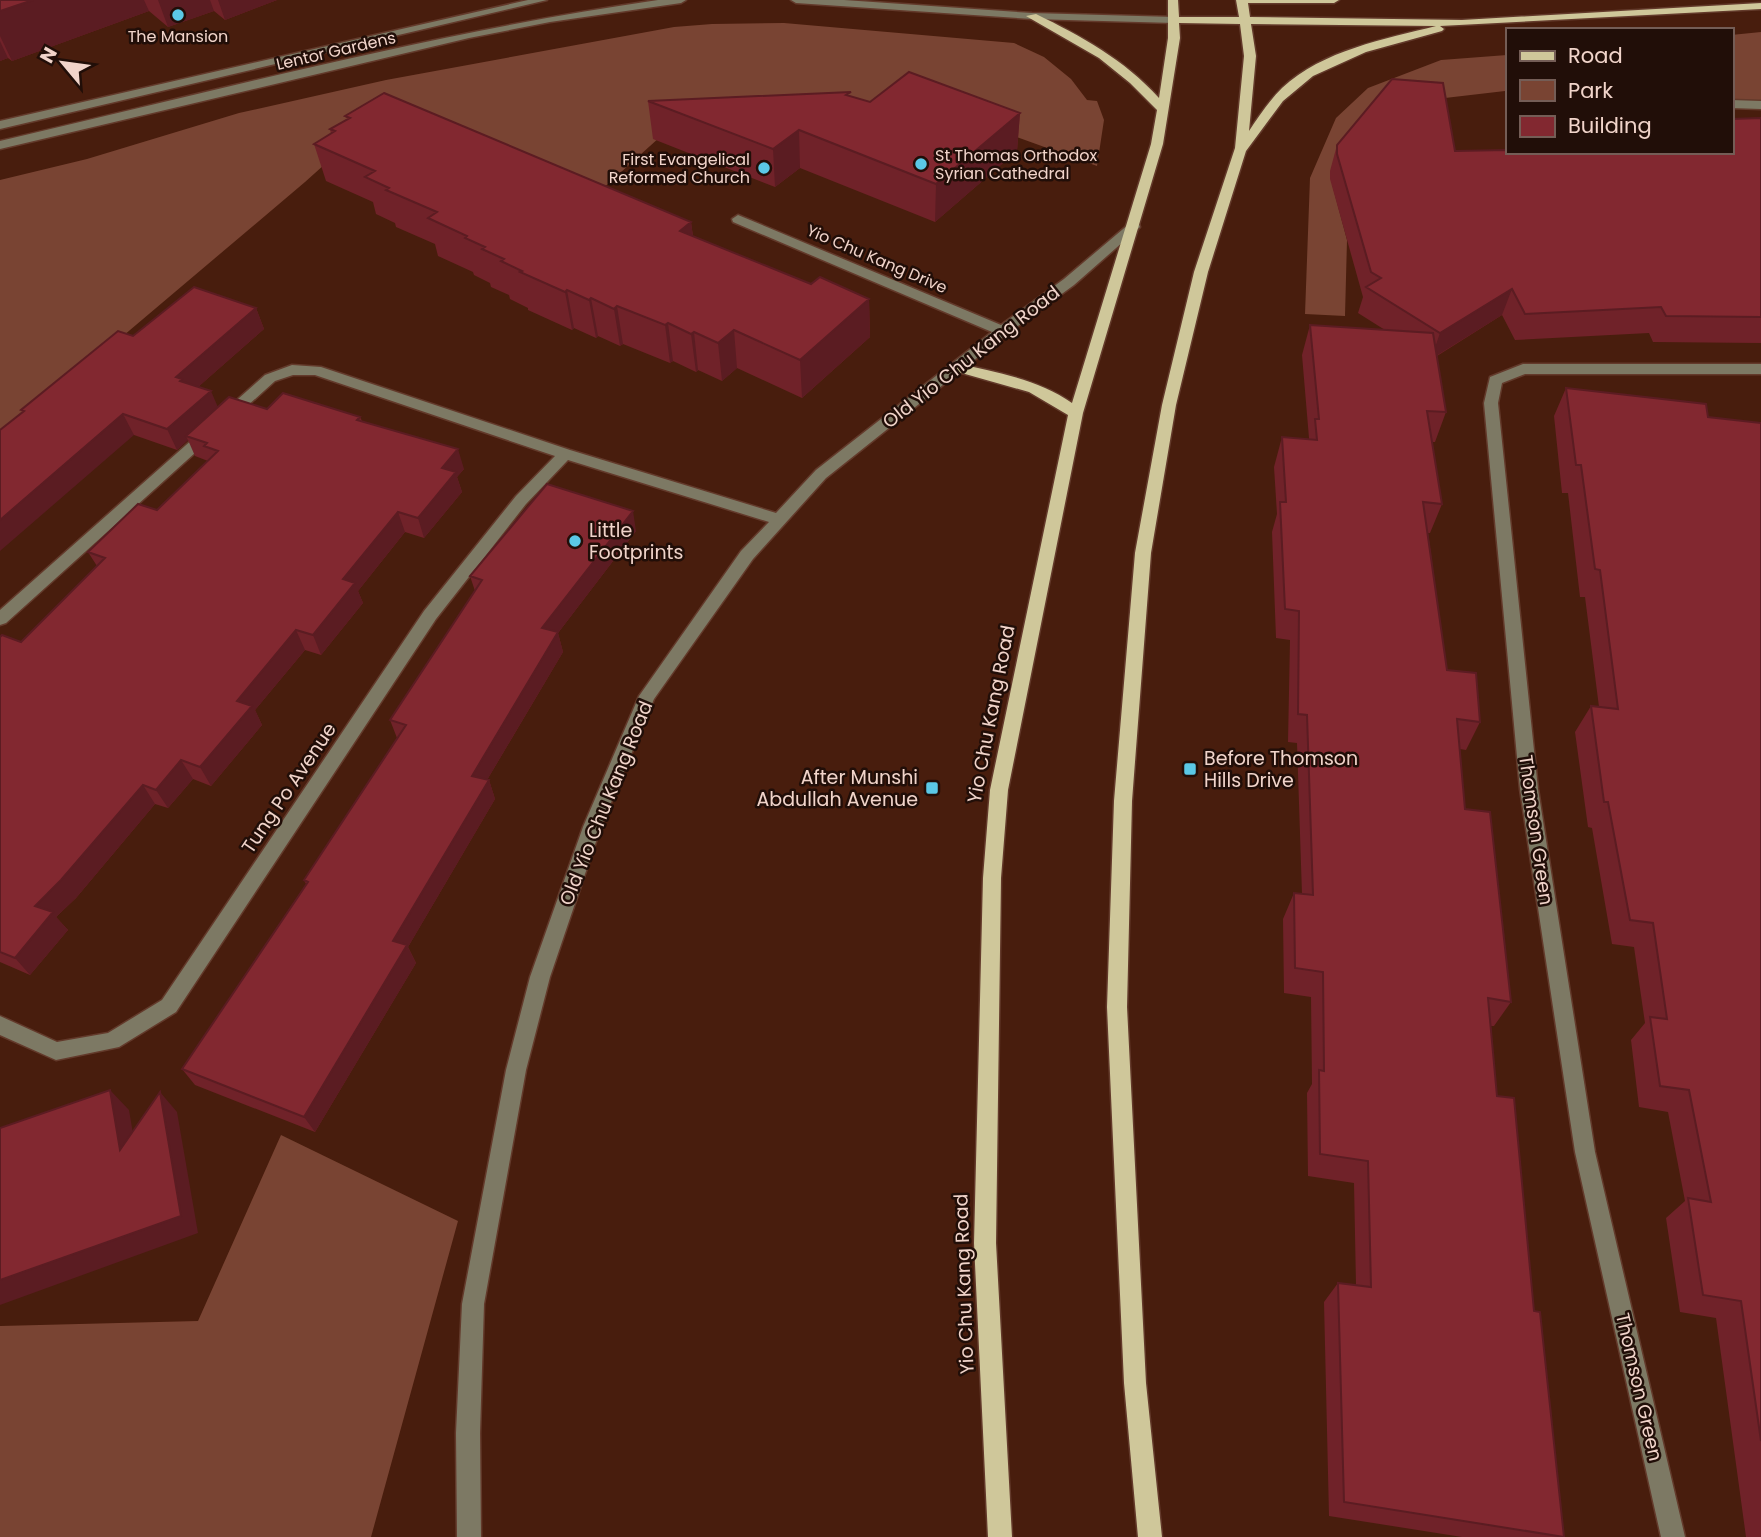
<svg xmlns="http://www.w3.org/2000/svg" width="1761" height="1537" viewBox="0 0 1761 1537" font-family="Poppins,sans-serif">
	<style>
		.green { fill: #794433 }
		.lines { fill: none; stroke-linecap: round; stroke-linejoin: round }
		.minor-casing { stroke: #633a2b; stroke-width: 3 }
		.major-casing { stroke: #633a2b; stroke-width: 3 }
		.minor { fill: #7d7964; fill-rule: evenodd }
		.major { fill: #cfc79a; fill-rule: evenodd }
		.wall { fill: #702229 }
		.shaded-wall { fill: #5b1c22 }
		.building { fill: #822830; stroke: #5b1c22; stroke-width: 2 }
		.poi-dot { fill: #5bc8e6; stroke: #210e08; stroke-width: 2.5 }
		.labels { text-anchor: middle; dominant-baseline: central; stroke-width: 5; stroke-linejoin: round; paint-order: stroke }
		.far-poi-label { font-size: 16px; fill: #f1d4ca; stroke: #210e08 }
		.far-street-label { font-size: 16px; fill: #f1d4ca; stroke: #210e08 }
		.street-label { font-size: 19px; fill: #f1d4ca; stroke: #210e08 }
		.poi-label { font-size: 19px; fill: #f1d4ca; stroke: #210e08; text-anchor: start }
	</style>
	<rect width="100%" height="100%" fill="#481d0d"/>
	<path class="green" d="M 784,23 L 1014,43 L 1044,57 L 1071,79 L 1087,100 L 1097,101 L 1104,120 L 1097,166 L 917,101 L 680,119 L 600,191 L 393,103 L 305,182 L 0,440 L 0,180 L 87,159 L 239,113 L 386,80 L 674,27 L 712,24 Z
		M 1761,32 L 1761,105 L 1731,104 L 1731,35 Z
		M 1507,55 L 1507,94 L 1505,91 L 1385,105 L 1332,184 L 1347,240 L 1345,316 L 1305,314 L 1310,178 L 1336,118 L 1368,88 L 1441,60 Z
		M 281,1135 L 458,1221 L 371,1537 L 0,1537 L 0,1326 L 198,1321 Z"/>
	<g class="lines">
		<g class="minor-casing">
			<path id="minor" d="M 528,0 L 547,0 L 0,129 L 0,121 Z
				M 658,0 L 686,0 L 681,3 L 550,22 L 469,38 L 0,149 L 0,141 C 219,90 436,32 658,0 Z
				M 791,0 L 844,0 L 1032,13 L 1174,17 L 1180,20 L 1174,23 L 1032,19 L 796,3 Z
				M 1731,100 L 1761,101 L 1761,109 L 1731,108 Z
				M 738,215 L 1001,325 L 1064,279 L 1129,224 L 1139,224 L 1140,227 L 1074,285 L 1007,334 L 826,478 L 753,559 L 654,699 L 601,827 L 550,977 L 526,1070 L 484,1304 L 480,1433 L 481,1537 L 457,1537 L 456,1433 L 462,1304 L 506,1070 L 530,977 L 583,827 L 639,696 L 741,551 L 769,522 L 568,460 L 526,504 L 436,619 L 176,1012 L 119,1047 L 56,1060 L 0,1035 L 0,1016 L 57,1042 L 108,1033 L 162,1000 L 424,611 L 516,496 L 555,456 L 315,375 L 293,375 L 275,381 L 6,623 L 0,625 L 0,610 L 265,375 L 292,365 L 321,367 L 570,450 L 776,513 L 816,470 L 992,332 L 733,222 L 732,219 Z
				M 1523,364 L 1761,364 L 1761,374 L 1525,374 L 1502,383 L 1498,403 L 1538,789 L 1595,1152 L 1685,1537 L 1661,1537 L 1575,1152 L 1520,789 L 1484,403 L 1490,377 Z"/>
		</g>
		<g class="major-casing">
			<path id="major" d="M 1168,0 L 1178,0 L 1179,17 L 1239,17 L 1236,0 L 1339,0 L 1334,3 L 1248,3 L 1250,17 L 1462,20 L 1761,3 L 1761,9 L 1440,26 L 1444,29 L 1442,31 L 1366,52 L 1313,76 L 1283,101 L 1246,151 L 1208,272 L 1176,405 L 1151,553 L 1132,801 L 1127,1007 L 1146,1383 L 1162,1537 L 1138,1537 L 1124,1383 L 1107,1007 L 1114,801 L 1135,553 L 1162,405 L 1194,272 L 1235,148 L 1244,56 L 1240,24 L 1179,23 L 1180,38 L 1163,144 L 1083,413 L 1008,790 L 1001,878 L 996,1243 L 1012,1537 L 988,1537 L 974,1243 L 983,878 L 990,790 L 1068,415 L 1029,392 L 951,370 L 949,367 L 956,363 C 995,372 1038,379 1072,403 L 1151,144 L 1157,110 L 1130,83 L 1099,58 L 1026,16 L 1036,14 C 1081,36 1125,60 1159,98 L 1168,38 ZM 1251,24 L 1436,26 C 1385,39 1323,50 1282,88 C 1269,101 1259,116 1249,131 L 1256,56 Z"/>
		</g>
		<use href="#minor" class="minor"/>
		<use href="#major" class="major"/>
	</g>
	<path class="wall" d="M 0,0 L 277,0 L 225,20 L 214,11 L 168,27 L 149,11 L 12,61 L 8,58 L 0,61 Z
		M 851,97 L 870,102 L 1020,113 L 1017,151 L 935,222 L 800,168 L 775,187 L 653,139 L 648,101 Z
		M 345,116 L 691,222 L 693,236 L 811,284 L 869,299 L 870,337 L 802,398 L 737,368 L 722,381 L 698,370 L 696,372 L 673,361 L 670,363 L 623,344 L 620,346 L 598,336 L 596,338 L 574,328 L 572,330 L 528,310 L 528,308 L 510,299 L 509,295 L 491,287 L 490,283 L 474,275 L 473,272 L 438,256 L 435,244 L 396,227 L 395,223 L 376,214 L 373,202 L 326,181 L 314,144 L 331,134 L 330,129 L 347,119 Z
		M 1761,118 L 1761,343 L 1653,342 L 1649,333 L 1515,340 L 1502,315 L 1437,356 L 1446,412 L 1435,442 L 1432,442 L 1442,504 L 1430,533 L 1428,533 L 1447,670 L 1480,722 L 1466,750 L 1460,749 L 1465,809 L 1511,1002 L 1494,1026 L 1491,1026 L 1497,1096 L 1534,1311 L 1564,1537 L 1462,1537 L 1329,1516 L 1324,1302 L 1338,1283 L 1356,1285 L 1354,1183 L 1308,1176 L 1307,1093 L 1312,1084 L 1311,997 L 1284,993 L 1283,919 L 1294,893 L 1302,894 L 1297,743 L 1288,742 L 1290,640 L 1276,638 L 1272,532 L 1277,514 L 1274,467 L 1282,437 L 1309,439 L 1309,438 L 1302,355 L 1310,325 L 1385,330 L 1358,313 L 1363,297 L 1330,179 L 1330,171 L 1337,145 L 1455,151 L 1731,152 Z
		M 256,308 L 264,329 L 198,387 L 218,407 L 267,409 L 360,417 L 362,421 L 464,469 L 457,477 L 462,492 L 424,538 L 405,532 L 358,591 L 363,603 L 321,655 L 305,650 L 255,710 L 262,725 L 211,786 L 193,779 L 168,808 L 155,804 L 76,898 L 56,917 L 68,930 L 30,975 L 0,962 L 0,637 L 21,642 L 97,566 L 88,552 L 157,510 L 208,461 L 195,456 L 188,440 L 177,450 L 134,435 L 22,412 L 21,410 L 133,336 Z
		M 1566,388 L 1708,417 L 1761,423 L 1761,1537 L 1746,1537 L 1716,1318 L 1680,1312 L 1666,1218 L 1685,1201 L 1668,1112 L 1639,1107 L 1631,1040 L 1645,1023 L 1634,947 L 1612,944 L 1592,828 L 1588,827 L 1575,732 L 1591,706 L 1599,707 L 1585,597 L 1580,597 L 1568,493 L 1562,493 L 1554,416 Z
		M 636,531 L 558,633 L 563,652 L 487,780 L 489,780 L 495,799 L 408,947 L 416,963 L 315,1132 L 195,1085 L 182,1069 L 306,884 L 304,880 L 397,738 L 390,720 L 475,591 L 470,576 Z"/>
	<path class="shaded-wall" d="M 33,0 L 144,0 L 149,11 L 12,61 L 0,36 L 0,11 Z
		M 158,0 L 210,0 L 214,11 L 168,27 Z
		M 218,0 L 277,0 L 225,20 Z
		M 0,41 L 8,58 L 0,61 Z
		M 1020,113 L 1017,151 L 935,222 L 936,184 Z
		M 799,130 L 800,168 L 775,187 L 773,149 Z
		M 691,222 L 696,260 L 680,231 Z
		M 1512,289 L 1502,315 L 1431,359 L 1440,333 Z
		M 567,290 L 574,328 L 572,330 L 565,292 Z
		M 591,298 L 598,336 L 596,338 L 589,300 Z
		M 869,299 L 870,337 L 802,398 L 800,360 Z
		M 617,306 L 623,344 L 620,346 L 614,309 Z
		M 256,308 L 264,329 L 189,395 L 176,377 Z
		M 668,323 L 673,361 L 670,363 L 665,325 Z
		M 734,330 L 737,368 L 722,381 L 718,343 Z
		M 694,332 L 698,370 L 696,372 L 691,334 Z
		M 211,391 L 220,412 L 186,436 L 188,440 L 177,450 L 167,429 Z
		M 123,414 L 134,435 L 0,551 L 0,520 Z
		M 458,449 L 464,469 L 457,477 L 462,492 L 424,538 L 418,518 L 442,468 Z
		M 633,511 L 636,531 L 558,633 L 563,652 L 478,795 L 472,776 L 542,628 Z
		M 398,512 L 405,532 L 358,591 L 363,603 L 321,655 L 313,635 L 343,579 Z
		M 296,630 L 305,650 L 255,710 L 262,725 L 211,786 L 200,767 L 237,701 Z
		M 181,760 L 193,779 L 168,808 L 156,790 Z
		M 489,780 L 495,799 L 408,947 L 416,963 L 315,1132 L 304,1117 L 393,941 Z
		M 143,785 L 155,804 L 76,898 L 56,917 L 68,930 L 30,975 L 15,958 L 35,906 Z
		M 110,1090 L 129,1110 L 139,1169 L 120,1150 Z
		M 160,1092 L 177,1112 L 198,1233 L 0,1305 L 0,1280 L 181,1216 Z"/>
	<path class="building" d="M 0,0 L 33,0 L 0,11 Z
		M 909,72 L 1020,113 L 936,184 L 799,130 L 773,149 L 648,101 L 851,92 L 846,95 L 870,102 Z
		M 1392,79 L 1443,83 L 1455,151 L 1507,150 L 1507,152 L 1731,152 L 1731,119 L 1761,118 L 1761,317 L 1666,316 L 1661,307 L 1525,314 L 1512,289 L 1440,333 L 1366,287 L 1381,278 L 1371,272 L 1337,154 L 1337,145 Z
		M 384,93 L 691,222 L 680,231 L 811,284 L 820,277 L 869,299 L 800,360 L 734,330 L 718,343 L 694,332 L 691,334 L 668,323 L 665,325 L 617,306 L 614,309 L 591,298 L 589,300 L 567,290 L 565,292 L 520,272 L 522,271 L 501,261 L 504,259 L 482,249 L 485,247 L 465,238 L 467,236 L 428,218 L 437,212 L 386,190 L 389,188 L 365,177 L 375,171 L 314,144 L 335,131 L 330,129 L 350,118 L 345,116 Z
		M 194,287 L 256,308 L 176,377 L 182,379 L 180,381 L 211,391 L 167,429 L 123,414 L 0,520 L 0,430 L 24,411 L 21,410 L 118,331 L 133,336 Z
		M 1310,325 L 1433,333 L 1446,412 L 1427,411 L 1442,504 L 1423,502 L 1447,670 L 1476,673 L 1480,722 L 1457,719 L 1465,809 L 1490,812 L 1511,1002 L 1488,998 L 1497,1096 L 1514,1098 L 1534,1311 L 1540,1312 L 1564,1537 L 1344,1502 L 1338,1283 L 1371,1287 L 1368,1161 L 1320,1154 L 1319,1070 L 1324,1071 L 1323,972 L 1295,968 L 1294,893 L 1313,895 L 1307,715 L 1298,714 L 1299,611 L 1285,609 L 1280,502 L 1286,502 L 1282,437 L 1317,440 L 1315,419 L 1319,419 Z
		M 1566,388 L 1706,404 L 1708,417 L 1761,423 L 1761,1441 L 1741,1301 L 1703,1295 L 1688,1198 L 1711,1202 L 1689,1090 L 1660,1086 L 1650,1017 L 1667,1019 L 1653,923 L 1630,920 L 1608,802 L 1604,802 L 1591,706 L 1618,709 L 1600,570 L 1595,569 L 1581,465 L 1576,465 Z
		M 283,393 L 360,417 L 357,420 L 458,449 L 442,468 L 456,472 L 418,518 L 398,512 L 343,579 L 355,583 L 313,635 L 296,630 L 237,701 L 252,706 L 200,767 L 181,760 L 156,790 L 143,785 L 61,880 L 35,906 L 53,912 L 15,958 L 0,952 L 0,637 L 2,635 L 21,642 L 105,558 L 88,552 L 138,504 L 157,510 L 218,451 L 204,446 L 207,443 L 186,436 L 229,397 L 267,409 Z
		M 547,484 L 633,511 L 542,628 L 558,632 L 472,776 L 489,780 L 393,941 L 407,945 L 304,1117 L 182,1069 L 308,882 L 304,880 L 406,725 L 390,720 L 482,580 L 470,576 Z
		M 110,1090 L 120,1150 L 160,1092 L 181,1216 L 0,1280 L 0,1128 Z"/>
	<g class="poi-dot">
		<circle cx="178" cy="15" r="7"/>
		<circle cx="921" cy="164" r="7"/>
		<circle cx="764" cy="168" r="7"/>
		<circle cx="575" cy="541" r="7"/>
		<rect x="1183" y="762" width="14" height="14" rx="3.5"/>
		<rect x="925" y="781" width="14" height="14" rx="3.5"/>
	</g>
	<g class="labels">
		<g class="far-poi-label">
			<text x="178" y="36">The Mansion</text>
			<text x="935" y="155" text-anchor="start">St Thomas Orthodox<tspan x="935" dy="18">Syrian Cathedral</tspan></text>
			<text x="750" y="159" text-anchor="end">First Evangelical<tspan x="750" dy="18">Reformed Church</tspan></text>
		</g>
		<g class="far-street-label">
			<text transform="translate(336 51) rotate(-13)">Lentor Gardens</text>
			<text transform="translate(877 259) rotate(23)">Yio Chu Kang Drive</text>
		</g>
		<g class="street-label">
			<text transform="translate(971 357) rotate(-38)">Old Yio Chu Kang Road</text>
			<text transform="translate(991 714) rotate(-79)">Yio Chu Kang Road</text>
			<text transform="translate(289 788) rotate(-56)">Tung Po Avenue</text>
			<text transform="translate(606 803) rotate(-68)">Old Yio Chu Kang Road</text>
			<text transform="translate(1536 830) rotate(82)">Thomson Green</text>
			<text transform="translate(964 1284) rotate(-92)">Yio Chu Kang Road</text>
			<text transform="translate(1639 1387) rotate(77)">Thomson Green</text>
		</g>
		<g class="poi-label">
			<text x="589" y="530">Little<tspan x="589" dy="22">Footprints</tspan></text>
			<text x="1204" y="758">Before Thomson<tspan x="1204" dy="22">Hills Drive</tspan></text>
			<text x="918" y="777" text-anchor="end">After Munshi<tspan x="918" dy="22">Abdullah Avenue</tspan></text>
		</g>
	</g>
	<rect x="1506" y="28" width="228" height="126" fill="#210e08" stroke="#745d56" stroke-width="2"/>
	<rect x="1520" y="51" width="35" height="10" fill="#cfc79a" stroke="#745d56" stroke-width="2"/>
	<text x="1568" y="63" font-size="21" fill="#f1d4ca">Road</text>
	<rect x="1520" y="80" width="35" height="21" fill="#794433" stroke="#745d56" stroke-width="2"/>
	<text x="1568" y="98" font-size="21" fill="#f1d4ca">Park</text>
	<rect x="1520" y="116" width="35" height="21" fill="#822830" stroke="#745d56" stroke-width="2"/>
	<text x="1568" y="133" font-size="21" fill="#f1d4ca">Building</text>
	<g transform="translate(63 63) rotate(299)" stroke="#210e08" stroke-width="5" paint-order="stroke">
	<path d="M0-5L12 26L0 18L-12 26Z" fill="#f1d4ca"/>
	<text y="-10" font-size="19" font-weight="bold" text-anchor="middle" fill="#f1d4ca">N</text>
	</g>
</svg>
